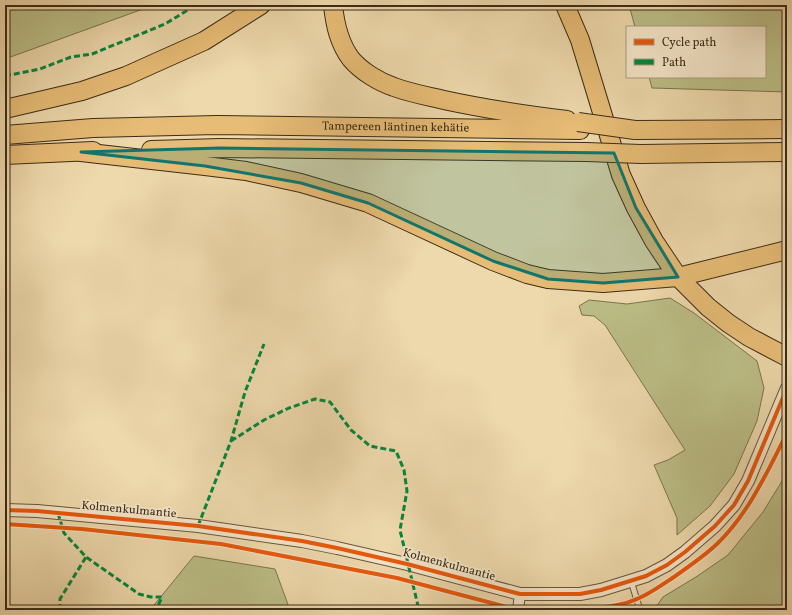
<svg xmlns="http://www.w3.org/2000/svg" width="792" height="615" viewBox="0 0 792 615" font-family="Vollkorn,serif">
	<style>
		.green { fill: #bcbe87; stroke: #7c7550 }
		.lines { fill: none; stroke-linecap: round; stroke-linejoin: round }
		.service-casing { stroke: #68573d; stroke-width: 7 }
		.minor-casing { stroke: #68573d; stroke-width: 12 }
		.tertiary-casing { stroke: #68573d; stroke-width: 14 }
		.motorway-casing { stroke: #3b2c18; stroke-width: 20 }
		.service { stroke: #f4e6c9; stroke-width: 5 }
		.minor { stroke: #f4e6c9; stroke-width: 10 }
		.tertiary { stroke: #f4e6c9; stroke-width: 12 }
		.motorway { stroke: #e7bc76; stroke-width: 18 }
		.motorway-bridge-casing { stroke: #3b2c18; stroke-width: 20; stroke-linecap: butt }
		.motorway-bridge { stroke: #e7bc76; stroke-width: 18 }
		.quiet { stroke: #00873e; stroke-width: 3; stroke-dasharray: 6 3; stroke-linecap: butt }
		.cycleway-casing { stroke: #f4e6c9; stroke-width: 6 }
		.cycleway { stroke: #e8590c; stroke-width: 4 }
		.marked { fill: #0f766e; fill-opacity: 0.2; stroke: #0f766e; stroke-width: 3; stroke-linejoin: round }
		.labels { text-anchor: middle; dominant-baseline: central; stroke-width: 3.5; stroke-linejoin: round; paint-order: stroke }
		.street-label { font-size: 12px; fill: #3b2c18; stroke: #f4e6c9 }
	</style>
	<rect width="100%" height="100%" fill="#eed9ac"/>
	<filter id="stains"><feTurbulence type="fractalNoise" baseFrequency=".005" numOctaves="4"/><feColorMatrix values="0 0 0 0 .2 0 0 0 0 .09 0 0 0 0 .02 0 0 0 .5 -.17"/></filter>
	<radialGradient id="worn" r=".72"><stop offset=".6" stop-color="#630" stop-opacity="0"/><stop offset="1" stop-color="#630" stop-opacity=".3"/></radialGradient>
	<path class="green" d="M 5,5 L 154,5 L 5,59 Z
		M 629,5 L 787,5 L 787,92 L 652,88 L 649,77 L 765,77 L 765,27 L 635,27 Z
		M 670,298 L 694,313 L 757,361 L 764,388 L 757,421 L 734,474 L 710,506 L 677,535 L 677,518 L 654,465 L 668,460 L 685,450 L 605,325 L 594,316 L 582,315 L 579,306 L 589,300 L 627,304 Z
		M 787,473 L 787,610 L 657,610 L 656,607 L 663,597 L 696,577 L 728,555 L 763,512 Z
		M 194,556 L 275,569 L 290,610 L 150,610 Z"/>
	<g class="lines">
		<g class="service-casing">
			<path id="service" d="M 631,581 L 640,610"/>
		</g>
		<g class="minor-casing">
			<path id="minor" d="M 518,610 L 520,594"/>
		</g>
		<g class="tertiary-casing">
			<path id="tertiary" d="M 5,510 L 37,511 L 198,526 L 302,541 L 337,548 L 407,564 L 520,594 L 580,594 L 601,590 L 646,576 L 667,565 L 685,552 L 715,526 L 734,505 L 748,481 L 787,388"/>
		</g>
		<g class="motorway-casing">
			<g id="motorway">
				<path d="M 333,5 C 335,25 339,43 351,59 C 361,71 379,82 394,87 C 410,93 427,96 444,100 C 485,109 526,115 567,120"/>
				<path d="M 565,5 L 580,40 L 621,175 L 636,208 L 654,241 L 678,277 L 708,307 L 728,323 L 749,337 L 787,357"/>
				<path d="M 5,109 L 82,91 L 126,76 L 204,41 L 261,5"/>
				<path d="M 635,130 L 787,129"/>
				<path id="s1" d="M 5,135 L 93,128 L 217,125 L 580,130"/>
				<path d="M 151,150 L 220,148 L 586,152"/>
				<path d="M 81,152 L 205,166 L 246,171 L 301,183 L 368,203 L 493,261 L 527,274 L 548,279 L 603,283 L 678,277 L 787,250"/>
				<path d="M 641,154 L 787,152"/>
				<path d="M 5,155 L 93,151"/>
			</g>
		</g>
		<use href="#service" class="service"/>
		<use href="#minor" class="minor"/>
		<use href="#tertiary" class="tertiary"/>
		<use href="#motorway" class="motorway"/>
		<g class="motorway-bridge-casing">
			<path id="motorway-bridge" d="M 578,122 L 635,130
				M 586,152 L 641,154"/>
		</g>
		<use href="#motorway-bridge" class="motorway-bridge"/>
		<path class="quiet" d="M 5,76 L 40,69 L 71,57 L 92,54 L 165,24 L 196,5
			M 231,441 L 264,420 L 289,408 L 315,399 L 330,402 L 351,430 L 370,446 L 396,451 L 404,470 L 407,491 L 400,530 L 419,610
			M 58,513 L 64,533 L 86,557 L 139,594 L 151,597 L 162,597 L 156,610
			M 198,526 L 231,441 L 245,392 L 264,344
			M 60,610 L 60,599 L 86,557"/>
		<g class="cycleway-casing">
			<path id="cycleway" d="M 5,510 L 37,511 L 198,526 L 302,541 L 337,548 L 407,564 L 520,594 L 580,594 L 601,590 L 646,576 L 667,565 L 685,552 L 715,526 L 734,505 L 748,481 L 787,388
				M 5,524 L 82,529 L 221,544 L 397,578 L 518,610
				M 571,610 C 587,608 606,608 622,604 C 640,600 656,589 671,579 C 687,568 703,557 717,544 C 749,513 767,472 787,433"/>
		</g>
		<use href="#cycleway" class="cycleway"/>
	</g>
	<path class="marked" d="M 220,148 L 614,153 L 636,208 L 678,277 L 603,283 L 548,279 L 493,261 L 368,203 L 301,183 L 205,166 L 81,152 Z"/>
	<g class="labels">
		<g class="street-label">
			<text stroke="none"><textPath href="#s1" startOffset="391">Tampereen läntinen kehätie</textPath></text>
			<text transform="translate(129 510) rotate(5)">Kolmenkulmantie</text>
			<text transform="translate(449 565) rotate(15)">Kolmenkulmantie</text>
		</g>
	</g>
	<rect width="792" height="615" fill="none" stroke="#eed9ac" stroke-width="20"/>
	<rect x="6" y="6" width="780" height="603" fill="none" stroke="#3b2c18" stroke-width="2"/>
	<rect x="10" y="10" width="772" height="595" fill="none" stroke="#3b2c18"/>
	<rect x="626" y="26" width="140" height="52" fill="#f4e6c9" stroke="#aa9c82"/>
	<rect x="634" y="39" width="20" height="6" fill="#e8590c" stroke="#aa9c82"/>
	<text x="662" y="46" font-size="12" fill="#3b2c18">Cycle path</text>
	<rect x="634" y="59" width="20" height="6" fill="#00873e" stroke="#aa9c82"/>
	<text x="662" y="66" font-size="12" fill="#3b2c18">Path</text>
	<rect width="100%" height="100%" filter="url(#stains)"/>
	<rect width="100%" height="100%" fill="url(#worn)"/>
</svg>
